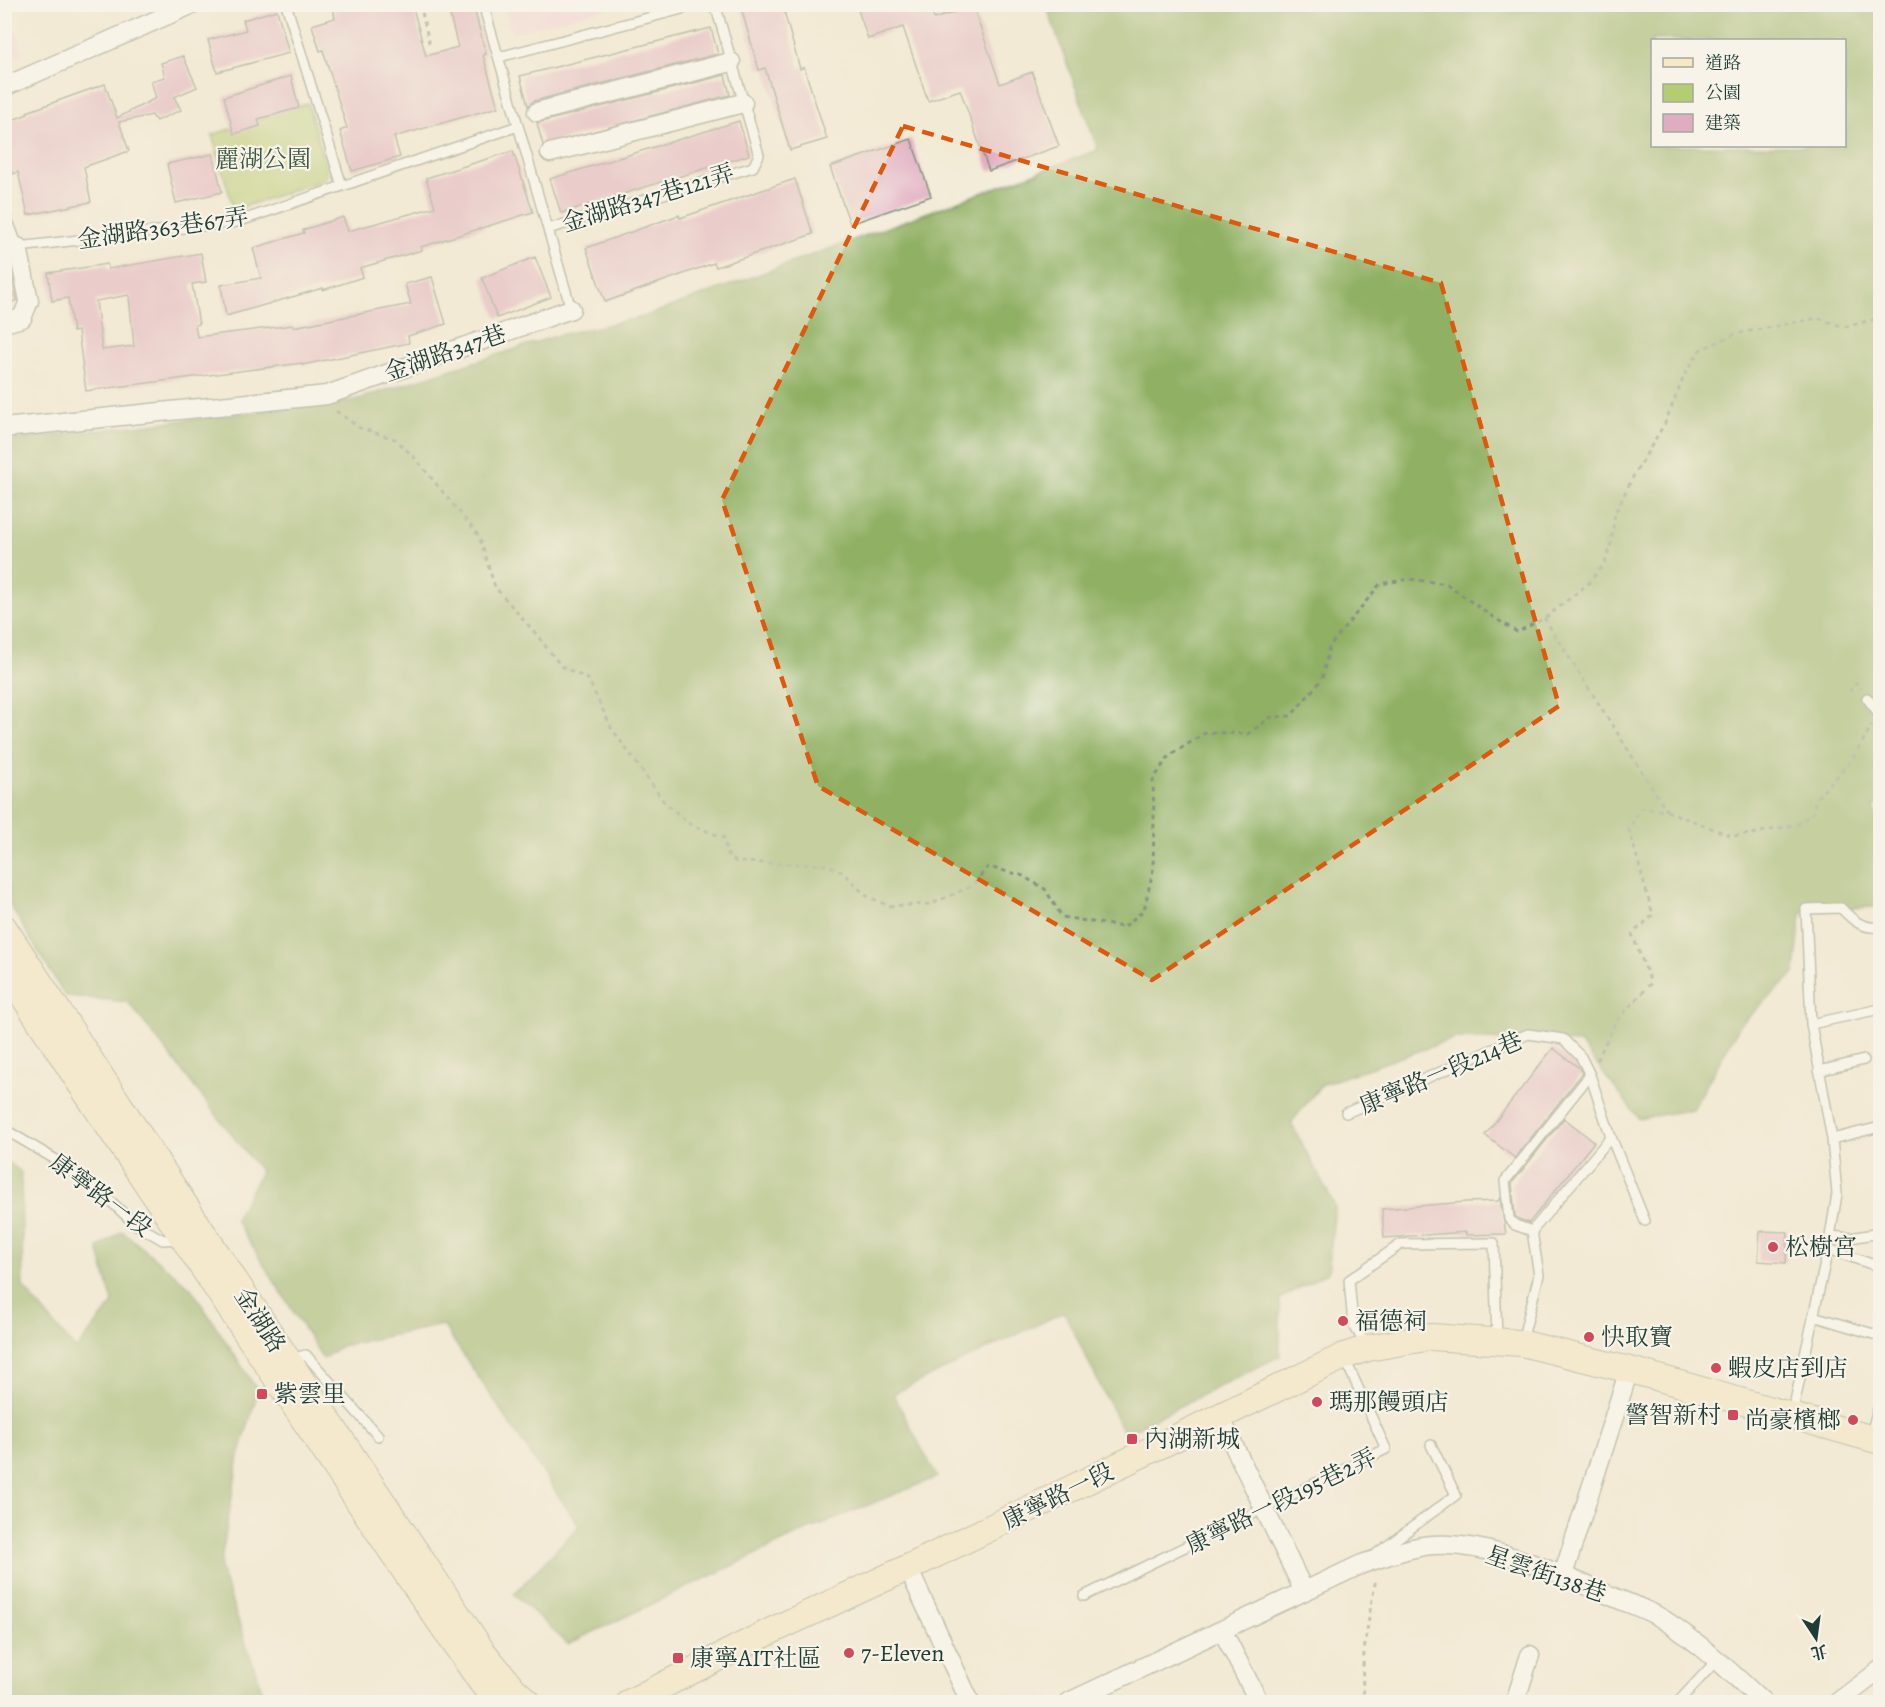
<svg xmlns="http://www.w3.org/2000/svg" width="1885" height="1707" viewBox="0 0 1885 1707" font-family="Alegreya,'Noto Serif TC',serif">
	<style>
		.built { fill: #f4cfdc }
		.green { fill: #b5cd72; stroke: #6a8553; stroke-width: 1.5 }
		.forest { fill: #90b064; stroke: #58764c; stroke-width: 1.5; fill-rule: evenodd }
		.building { fill: #e0acc1; fill-rule: evenodd }
		.lines { fill: none; stroke-linecap: round; stroke-linejoin: round }
		.lane-casing { stroke: #889484; stroke-width: 12 }
		.street-casing { stroke: #889484; stroke-width: 21 }
		.secondary-casing { stroke: #889484; stroke-width: 28 }
		.path { stroke: #889484; stroke-width: 3; stroke-dasharray: 4.5 4.5; stroke-linecap: butt }
		.lane { stroke: #fff; stroke-width: 9 }
		.street { stroke: #fff; stroke-width: 18 }
		.secondary { stroke: #f7e8c3; stroke-width: 26 }
		.marked { fill: none; stroke: #de580e; stroke-width: 4.5; stroke-dasharray: 12 8; stroke-linejoin: round }
		.poi-dot { fill: #d1495b; stroke: #f7f3e8; stroke-width: 2 }
		.labels { text-anchor: middle; dominant-baseline: central; stroke-width: 4.5; stroke-linejoin: round; paint-order: stroke }
		.park-label { font-size: 24px; fill: #3d5a40; stroke: #f7f3e8 }
		.street-label { font-size: 24px; fill: #1f3d34; stroke: #f7f3e8 }
		.poi-label { font-size: 24px; fill: #1f3d34; stroke: #f7f3e8; text-anchor: start }
	</style>
	<rect width="100%" height="100%" fill="#f7f3e8"/>
	<filter id="ink" filterUnits="userSpaceOnUse"><feTurbulence type="fractalNoise" baseFrequency=".0167" numOctaves="2"/><feDisplacementMap in="SourceGraphic" scale="12" xChannelSelector="R" yChannelSelector="G"/><feConvolveMatrix kernelMatrix="1 2 1 2 8 2 1 2 1" color-interpolation-filters="sRGB"/></filter>
	<filter id="wash" filterUnits="userSpaceOnUse"><feTurbulence type="fractalNoise" baseFrequency=".008" numOctaves="4" result="noise"/><feDisplacementMap in="SourceGraphic" scale="24" xChannelSelector="R" yChannelSelector="G"/><feGaussianBlur stdDeviation="1.35" result="paint"/><feColorMatrix in="noise" values="0 0 0 0 0 0 0 0 0 0 0 0 0 0 0 0 0 1.4 0 .05"/><feComposite in="paint" operator="in"/></filter>
	<g filter="url(#wash)">
		<rect width="100%" height="100%" fill="#f2ead4"/>
		<path class="built" d="M 504,4 L 619,4 L 619,5 L 512,33 Z
			M 4,7 L 7,8 L 23,53 L 5,60 Z"/>
		<path class="green" d="M 308,103 L 327,171 L 327,176 L 323,180 L 234,210 L 212,135 Z"/>
		<path class="forest" d="M 1046,5 L 1880,5 L 1880,803 L 1874,807 L 1880,821 L 1880,907 L 1806,909 L 1801,915 L 1795,973 L 1740,1025 L 1693,1109 L 1639,1119 L 1580,1043 L 1456,1038 L 1321,1085 L 1291,1123 L 1335,1206 L 1328,1272 L 1280,1299 L 1280,1356 L 1124,1434 L 1064,1312 L 893,1394 L 937,1477 L 807,1530 L 568,1644 L 514,1594 L 579,1526 L 443,1325 L 341,1346 L 323,1359 L 235,1219 L 261,1172 L 128,1002 L 65,996 L 5,897 L 5,441 L 355,400 L 559,335 L 643,317 L 1098,150 ZM 1652,40 L 1844,40 L 1844,146 L 1652,146 Z
			M 5,1159 L 21,1172 L 23,1287 L 76,1350 L 113,1303 L 98,1248 L 122,1231 L 191,1288 L 258,1391 L 239,1456 L 220,1567 L 266,1702 L 5,1702 Z"/>
		<g id="blocks">
			<path class="building" d="M 332,4 L 412,4 L 426,56 L 458,47 L 447,4 L 473,4 L 486,54 L 483,55 L 498,107 L 394,137 L 400,157 L 352,171 L 340,131 L 347,128 L 323,50 L 320,51 L 312,25 L 335,18 Z
				M 740,4 L 782,4 L 800,69 L 804,67 L 827,139 L 790,150 L 765,68 L 759,70 Z
				M 856,4 L 930,4 L 934,19 L 973,6 L 1000,84 L 1032,72 L 1059,146 L 989,171 L 960,90 L 928,101 L 903,27 L 868,39 Z
				M 277,10 L 289,53 L 217,72 L 208,40 L 246,30 L 243,20 Z
				M 711,28 L 718,54 L 534,101 L 528,106 L 520,76 Z
				M 183,56 L 197,87 L 174,97 L 181,110 L 156,121 L 152,115 L 119,122 L 129,151 L 84,167 L 91,202 L 28,215 L 18,172 L 13,174 L 4,154 L 4,123 L 28,114 L 27,112 L 105,84 L 117,118 L 156,98 L 151,81 L 165,77 L 161,63 Z
				M 725,75 L 730,95 L 543,145 L 537,123 Z
				M 291,76 L 299,108 L 258,119 L 260,126 L 234,134 L 224,97 Z
				M 739,121 L 749,155 L 561,213 L 550,179 Z
				M 911,139 L 931,196 L 850,224 L 830,167 Z
				M 513,151 L 533,212 L 421,247 L 422,250 L 360,268 L 363,277 L 323,290 L 323,288 L 226,316 L 221,285 L 261,278 L 253,248 L 304,233 L 303,230 L 343,217 L 348,231 L 435,207 L 426,178 Z
				M 213,154 L 222,192 L 176,203 L 167,164 Z
				M 795,179 L 813,234 L 716,267 L 714,263 L 605,302 L 586,248 L 679,215 L 680,218 Z
				M 201,253 L 206,282 L 192,284 L 199,324 L 195,325 L 197,337 L 293,325 L 293,327 L 411,304 L 405,284 L 432,277 L 446,324 L 408,336 L 409,343 L 302,365 L 302,363 L 86,391 L 78,331 L 73,332 L 68,298 L 52,301 L 48,273 L 107,264 L 108,269 ZM 129,295 L 134,346 L 102,350 L 96,301 Z
				M 535,257 L 551,297 L 497,318 L 482,278 Z
				M 4,259 L 12,276 L 17,300 L 4,306 Z
				M 1553,1048 L 1579,1068 L 1582,1074 L 1515,1158 L 1485,1135 Z
				M 1564,1118 L 1594,1142 L 1529,1223 L 1519,1219 L 1515,1216 L 1512,1183 Z
				M 1500,1198 L 1506,1234 L 1466,1235 L 1466,1232 L 1384,1238 L 1382,1209 L 1466,1202 L 1498,1201 Z
				M 1760,1231 L 1788,1232 L 1786,1263 L 1758,1261 Z"/>
		</g>
	</g>
	<g filter="url(#ink)">
		<use href="#blocks" fill-opacity="0" stroke="#889484" stroke-width="1.5"/>
		<g class="lines">
			<g class="lane-casing">
				<path id="lane" d="M 286,4 L 342,186
					M 483,4 L 571,309
					M 499,57 L 701,4
					M 4,211 L 18,247 L 237,222 L 518,126
					M 548,229 L 753,167 L 759,155 L 717,11 L 706,4
					M 1867,698 L 1880,715
					M 1811,1024 L 1880,1009
					M 1819,1071 L 1864,1060
					M 1346,1113 L 1528,1034 L 1563,1039 L 1581,1057 L 1590,1075 L 1611,1137 L 1645,1221
					M 4,1129 L 58,1161 L 105,1196 L 135,1224 L 163,1240 L 179,1239
					M 1832,1139 L 1880,1127
					M 1532,1231 L 1611,1137
					M 1830,1236 L 1850,1238 L 1880,1233
					M 1828,1249 L 1880,1267
					M 1813,1316 L 1880,1336
					M 1522,1341 L 1539,1275 L 1532,1231 L 1515,1225 L 1509,1219 L 1505,1181 L 1590,1075
					M 1367,1347 L 1353,1324 L 1349,1280 L 1401,1244 L 1494,1243 L 1497,1340
					M 289,1359 L 306,1355 L 378,1436
					M 1792,1415 L 1828,1249 L 1837,1194 L 1832,1139 L 1811,1024 L 1806,909 L 1841,908 C 1853,921 1863,929 1880,927
					M 1870,1437 L 1880,1402
					M 1376,1554 L 1456,1495 L 1431,1445
					M 1084,1596 L 1386,1449 L 1345,1359
					M 1678,1702 L 1717,1660"/>
			</g>
			<g class="street-casing">
				<path id="street" d="M 4,87 L 193,4
					M 537,112 L 731,62
					M 550,153 L 743,103
					M 4,323 L 22,318 L 29,301 L 18,247
					M 4,428 L 327,395 L 571,309
					M 1220,1417 L 1304,1591
					M 908,1568 L 970,1702
					M 1563,1575 L 1629,1370
					M 1222,1630 L 1259,1702
					M 1069,1702 L 1362,1564 C 1385,1557 1408,1547 1432,1545 C 1489,1541 1560,1574 1611,1596 C 1627,1603 1646,1609 1661,1618 C 1698,1641 1731,1672 1763,1702
					M 1515,1702 L 1530,1655
					M 1838,1702 L 1880,1670"/>
			</g>
			<g class="secondary-casing">
				<path id="secondary" d="M 4,928 L 199,1227 L 482,1651 L 515,1691 L 528,1702
					M 4,966 L 80,1083 L 405,1571 L 482,1683 L 501,1702
					M 630,1702 L 771,1631 L 920,1562 L 1344,1356 L 1368,1348 L 1431,1337 L 1521,1343 L 1638,1372 L 1880,1441"/>
			</g>
			<path class="path" d="M 126,4 L 143,7
				M 420,4 L 430,46
				M 336,411 L 360,428 L 395,439 L 414,457 L 479,536 L 495,587 L 536,634 L 561,666 L 588,679 L 612,729 L 665,803 L 690,824 L 724,838 L 727,854 L 736,862 L 829,865 L 845,874 L 865,895 L 889,906 L 931,904 L 972,886 L 988,867 L 1021,875 L 1045,889 L 1062,917 L 1124,927 L 1144,910 L 1153,870 L 1154,819 L 1153,780 L 1169,756 L 1207,732 L 1248,734 L 1271,717 L 1291,716 L 1322,679 L 1329,647 L 1380,584 L 1410,579 L 1447,584 L 1485,612 L 1517,632 L 1545,618 L 1589,583 L 1605,563 L 1611,544 L 1615,513 L 1634,475 L 1665,423 L 1684,376 L 1700,350 L 1735,334 L 1818,318 L 1844,327 L 1880,318
				M 1544,618 L 1667,811 L 1641,808 L 1629,829 L 1653,915 L 1632,934 L 1651,983 L 1615,1023 L 1597,1061
				M 1849,692 L 1856,683 L 1861,689
				M 1667,811 L 1732,836 L 1752,834 L 1798,824 L 1813,813 L 1816,799 L 1852,760 L 1872,725
				M 1366,1702 C 1356,1677 1371,1607 1376,1578"/>
			<use href="#lane" class="lane"/>
			<use href="#street" class="street"/>
			<use href="#secondary" class="secondary"/>
		</g>
	</g>
	<path d="M0 0H1885V1707H0ZM 903,126 L 1441,283 L 1559,706 L 1152,980 L 818,786 L 722,500 Z" fill="#f2ead4" fill-opacity=".55" fill-rule="evenodd"/>
	<path class="marked" d="M 903,126 L 1441,283 L 1559,706 L 1152,980 L 818,786 L 722,500 Z"/>
	<g class="poi-dot">
		<circle cx="1773" cy="1247" r="6"/>
		<circle cx="1343" cy="1321" r="6"/>
		<circle cx="1589" cy="1337" r="6"/>
		<circle cx="1716" cy="1368" r="6"/>
		<rect x="256" y="1388" width="12" height="12" rx="3"/>
		<circle cx="1317" cy="1402" r="6"/>
		<rect x="1727" y="1409" width="12" height="12" rx="3"/>
		<circle cx="1853" cy="1420" r="6"/>
		<rect x="1126" y="1433" width="12" height="12" rx="3"/>
		<circle cx="849" cy="1653" r="6"/>
		<rect x="672" y="1652" width="12" height="12" rx="3"/>
	</g>
	<g class="labels">
		<g class="park-label">
			<text x="263" y="159">麗湖公園</text>
		</g>
		<g class="street-label">
			<text transform="translate(648 198) rotate(-17)">金湖路347巷121弄</text>
			<text transform="translate(163 228) rotate(-8)">金湖路363巷67弄</text>
			<text transform="translate(445 353) rotate(-19)">金湖路347巷</text>
			<text transform="translate(1441 1073) rotate(-23)">康寧路一段214巷</text>
			<text transform="translate(101 1195) rotate(37)">康寧路一段</text>
			<text transform="translate(260 1320) rotate(57)">金湖路</text>
			<text transform="translate(1058 1496) rotate(-26)">康寧路一段</text>
			<text transform="translate(1281 1501) rotate(-26)">康寧路一段195巷2弄</text>
			<text transform="translate(1546 1574) rotate(19)">星雲街138巷</text>
		</g>
		<g class="poi-label">
			<text x="1785" y="1247">松樹宮</text>
			<text x="1355" y="1321">福德祠</text>
			<text x="1601" y="1337">快取寶</text>
			<text x="1728" y="1368">蝦皮店到店</text>
			<text x="274" y="1394">紫雲里</text>
			<text x="1329" y="1402">瑪那饅頭店</text>
			<text x="1721" y="1415" text-anchor="end">警智新村</text>
			<text x="1841" y="1420" text-anchor="end">尚豪檳榔</text>
			<text x="1144" y="1439">內湖新城</text>
			<text x="861" y="1653">7-Eleven</text>
			<text x="690" y="1658">康寧AIT社區</text>
		</g>
	</g>
	<rect width="1885" height="1707" fill="none" stroke="#f7f3e8" stroke-width="24"/>
	<rect x="1651" y="39" width="195" height="108" fill="#f7f3e8" stroke="#a1aaa0" stroke-width="1.5"/>
	<rect x="1663" y="58" width="30" height="9" fill="#f7e8c3" stroke="#a1aaa0" stroke-width="1.5"/>
	<text x="1705" y="69" font-size="18" fill="#1f3d34">道路</text>
	<rect x="1663" y="84" width="30" height="18" fill="#b5cd72" stroke="#a1aaa0" stroke-width="1.5"/>
	<text x="1705" y="99" font-size="18" fill="#1f3d34">公園</text>
	<rect x="1663" y="114" width="30" height="18" fill="#e0acc1" stroke="#a1aaa0" stroke-width="1.5"/>
	<text x="1705" y="129" font-size="18" fill="#1f3d34">建築</text>
	<g transform="translate(1816 1638) rotate(167)" stroke="#f7f3e8" stroke-width="4.5" paint-order="stroke">
	<path d="M0-4.5L10 22L0 15L-10 22Z" fill="#1f3d34"/>
	<text y="-9" font-size="16" font-weight="bold" text-anchor="middle" fill="#1f3d34">北</text>
	</g>
</svg>
